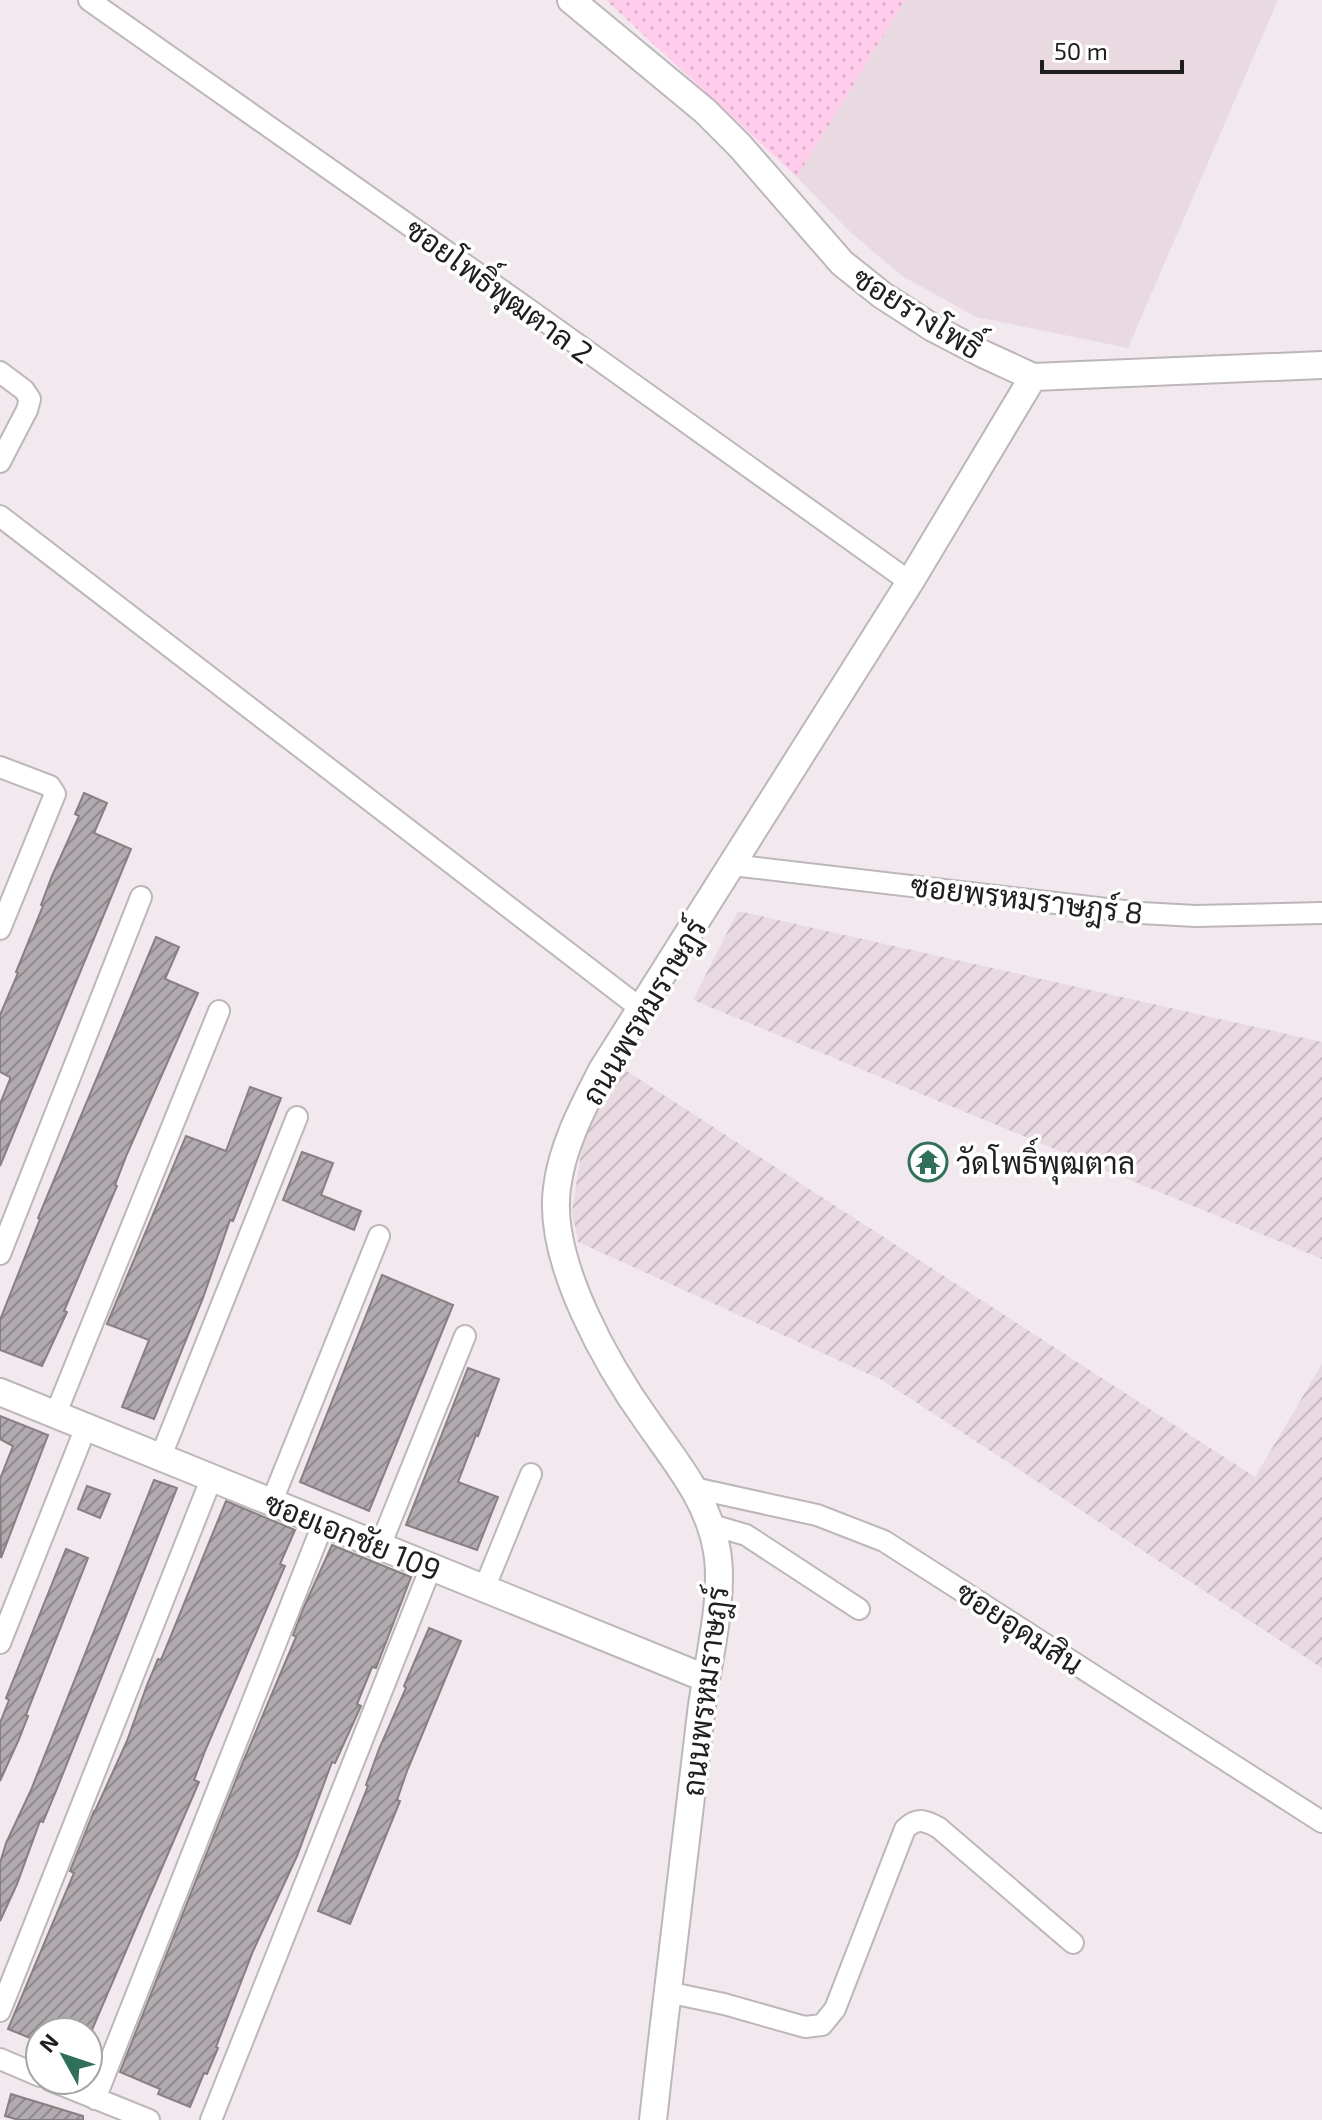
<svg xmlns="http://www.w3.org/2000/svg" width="1322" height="2120" viewBox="0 0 1322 2120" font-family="'Exo 2',Sarabun,sans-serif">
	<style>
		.built { fill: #e9dae2 }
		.industrial { fill: url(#industrial-furrows) }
		.grass { fill: url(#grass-dots) }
		.building { fill: url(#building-hatch); stroke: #867f83; stroke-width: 2 }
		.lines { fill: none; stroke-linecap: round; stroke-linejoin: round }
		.minor-casing { stroke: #bdb6ba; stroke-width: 24 }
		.tertiary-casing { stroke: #bdb6ba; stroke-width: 30 }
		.minor { stroke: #fff; stroke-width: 20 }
		.tertiary { stroke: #fff; stroke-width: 26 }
		.labels { text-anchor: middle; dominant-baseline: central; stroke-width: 7; stroke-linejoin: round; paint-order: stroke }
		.street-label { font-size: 30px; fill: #1f1d1e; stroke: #fff }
		.poi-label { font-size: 30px; fill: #1f1d1e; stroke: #fff; text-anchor: start }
	</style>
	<defs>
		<pattern id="industrial-furrows" width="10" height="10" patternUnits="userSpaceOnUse" patternTransform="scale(2)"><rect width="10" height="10" fill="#e9dae2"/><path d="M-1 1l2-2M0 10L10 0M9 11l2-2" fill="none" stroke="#c7bbc1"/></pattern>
		<pattern id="grass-dots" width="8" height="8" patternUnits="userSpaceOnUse" patternTransform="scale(2)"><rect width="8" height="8" fill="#ffcdeb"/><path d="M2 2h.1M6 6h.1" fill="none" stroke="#dab0c9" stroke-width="1.8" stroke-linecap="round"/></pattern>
		<pattern id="building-hatch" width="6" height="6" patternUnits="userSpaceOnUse" patternTransform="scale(2)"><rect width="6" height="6" fill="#b1aaae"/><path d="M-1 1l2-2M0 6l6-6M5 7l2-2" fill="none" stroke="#8f8a8d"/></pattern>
	</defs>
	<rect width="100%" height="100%" fill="#f1e9ee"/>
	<path class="built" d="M 905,0 L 1278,0 L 1128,348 L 976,317 L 902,276 L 848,230 L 797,177 Z"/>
	<path class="industrial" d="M 738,911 L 1322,1042 L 1322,1259 L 693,1000 Z
		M 619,1066 L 1255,1477 L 1322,1364 L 1322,1668 L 882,1380 L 578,1242 L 572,1211 L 582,1147 L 601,1098 Z"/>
	<path class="grass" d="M 606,0 L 905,0 L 797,177 Z"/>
	<path class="building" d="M 84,793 L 107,803 L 94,833 L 131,849 L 0,1166 L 0,1104 L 10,1079 L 10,1077 L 0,1072 L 0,1015 L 18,973 L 16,972 L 43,906 L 41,905 L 52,876 L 79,816 L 75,814 Z
		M 156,937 L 179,947 L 165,979 L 198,993 L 127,1154 L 115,1185 L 117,1186 L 64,1311 L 67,1312 L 42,1366 L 0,1350 L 0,1320 L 40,1219 L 38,1218 Z
		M 250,1087 L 281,1098 L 233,1221 L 230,1220 L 203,1298 L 154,1419 L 122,1407 L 149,1340 L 107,1324 L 186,1136 L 226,1151 Z
		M 302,1152 L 333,1163 L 321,1195 L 361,1211 L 354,1230 L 283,1200 Z
		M 382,1275 L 453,1305 L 369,1511 L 300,1482 Z
		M 468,1368 L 499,1379 L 478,1436 L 476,1435 L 458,1482 L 498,1497 L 477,1550 L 406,1525 Z
		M 0,1416 L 48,1435 L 1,1558 L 0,1479 L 13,1446 L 0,1439 Z
		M 154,1480 L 177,1488 L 56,1791 L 43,1822 L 40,1821 L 17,1884 L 0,1921 L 0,1863 L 6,1843 L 31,1790 Z
		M 87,1486 L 110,1494 L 100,1518 L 78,1509 Z
		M 226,1501 L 295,1530 L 280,1564 L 285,1566 L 205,1751 L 194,1780 L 199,1782 L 91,2032 L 40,2032 L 40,2042 L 8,2029 L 74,1873 L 70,1871 L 94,1811 L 95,1811 L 127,1741 L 147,1685 L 158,1659 L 161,1660 Z
		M 332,1545 L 411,1577 L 376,1668 L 372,1667 L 357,1704 L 361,1706 L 335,1763 L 332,1762 L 297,1856 L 253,1951 L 216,2047 L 218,2048 L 207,2074 L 204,2073 L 190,2107 L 158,2094 L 160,2089 L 120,2072 L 243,1762 L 296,1637 L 293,1635 L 303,1609 Z
		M 66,1549 L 88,1558 L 26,1715 L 28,1716 L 19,1739 L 0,1781 L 0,1723 L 9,1700 L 6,1698 Z
		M 429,1628 L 461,1641 L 407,1771 L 397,1800 L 400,1801 L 350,1924 L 318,1911 L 368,1786 L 366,1785 L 379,1749 L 406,1688 L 404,1686 Z
		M 11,2094 L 83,2116 L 83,2120 L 19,2120 L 5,2116 Z"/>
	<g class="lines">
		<g class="minor-casing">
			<path id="minor" d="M 89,0 L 528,309 L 910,582
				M 0,372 L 24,390 L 30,399 L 27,410 L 0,462
				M 0,516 L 640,1008
				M 0,767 L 50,786 L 55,794 L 0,929
				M 732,865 L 1141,913 L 1196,916 L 1322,913
				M 0,1254 L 141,897
				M 56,1413 L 219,1011
				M 161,1456 L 297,1117
				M 694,1488 L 817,1515 L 884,1541 L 1322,1822
				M 272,1501 L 379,1236
				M 712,1525 L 746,1535 L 859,1609
				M 380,1546 L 465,1336
				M 484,1589 L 531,1474
				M 0,1643 L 86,1427
				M 667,1992 L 724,2004 L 805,2027 L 822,2025 L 835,2009 L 905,1829 C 917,1817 925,1820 939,1828 L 1073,1943
				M 0,2011 L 212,1477
				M 0,2059 L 40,2076
				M 50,2080 L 149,2120
				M 95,2099 L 323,1524
				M 211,2120 L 431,1567"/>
		</g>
		<g class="tertiary-casing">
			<path id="tertiary" d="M 571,0 L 705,111 L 740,146 L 842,263 L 882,295 L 933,328 L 983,354 L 1033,377 L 1322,365
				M 0,1392 L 705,1678
				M 653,2120 C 668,1984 685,1848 701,1713 C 707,1664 725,1598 717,1551 C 709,1502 678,1465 650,1425 C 608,1367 547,1261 557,1188 C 562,1146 583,1107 602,1070 L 910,582 L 1033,377"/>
		</g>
		<use href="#minor" class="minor"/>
		<use href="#tertiary" class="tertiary"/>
	</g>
	<defs>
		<g id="temple-ring" transform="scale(2)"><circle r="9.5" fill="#fff" stroke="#306f5c" stroke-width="1.5"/><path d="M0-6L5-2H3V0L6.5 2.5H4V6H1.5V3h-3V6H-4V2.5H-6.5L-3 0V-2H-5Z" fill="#306f5c"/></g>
	</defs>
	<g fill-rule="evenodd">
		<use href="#temple-ring" x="928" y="1162"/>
	</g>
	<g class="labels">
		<g class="street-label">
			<text transform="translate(500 290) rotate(36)">ซอยโพธิ์พุฒตาล 2</text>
			<text transform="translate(918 312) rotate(32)">ซอยรางโพธิ์</text>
			<text transform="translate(1027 898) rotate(7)">ซอยพรหมราษฎร์ 8</text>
			<text transform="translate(643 1011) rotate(-59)">ถนนพรหมราษฎร์</text>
			<text transform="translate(353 1535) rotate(22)">ซอยเอกชัย 109</text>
			<text transform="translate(1020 1627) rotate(33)">ซอยอุดมสิน</text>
			<text transform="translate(704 1691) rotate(-83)">ถนนพรหมราษฎร์</text>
		</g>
		<g class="poi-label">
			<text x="956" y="1162">วัดโพธิ์พุฒตาล</text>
		</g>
	</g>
	<g transform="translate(64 2056) rotate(310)"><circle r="38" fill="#ffffff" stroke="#a5a5a5" stroke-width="2"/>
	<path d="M0-6L14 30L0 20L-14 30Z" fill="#306f5c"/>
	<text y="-12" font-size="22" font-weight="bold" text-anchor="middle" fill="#1f1d1e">N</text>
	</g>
	<path d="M1042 60v12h140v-12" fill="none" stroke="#1f1d1e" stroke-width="4"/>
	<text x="1054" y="60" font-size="24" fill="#1f1d1e" stroke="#ffffff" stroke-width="6" paint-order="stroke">50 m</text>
</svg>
